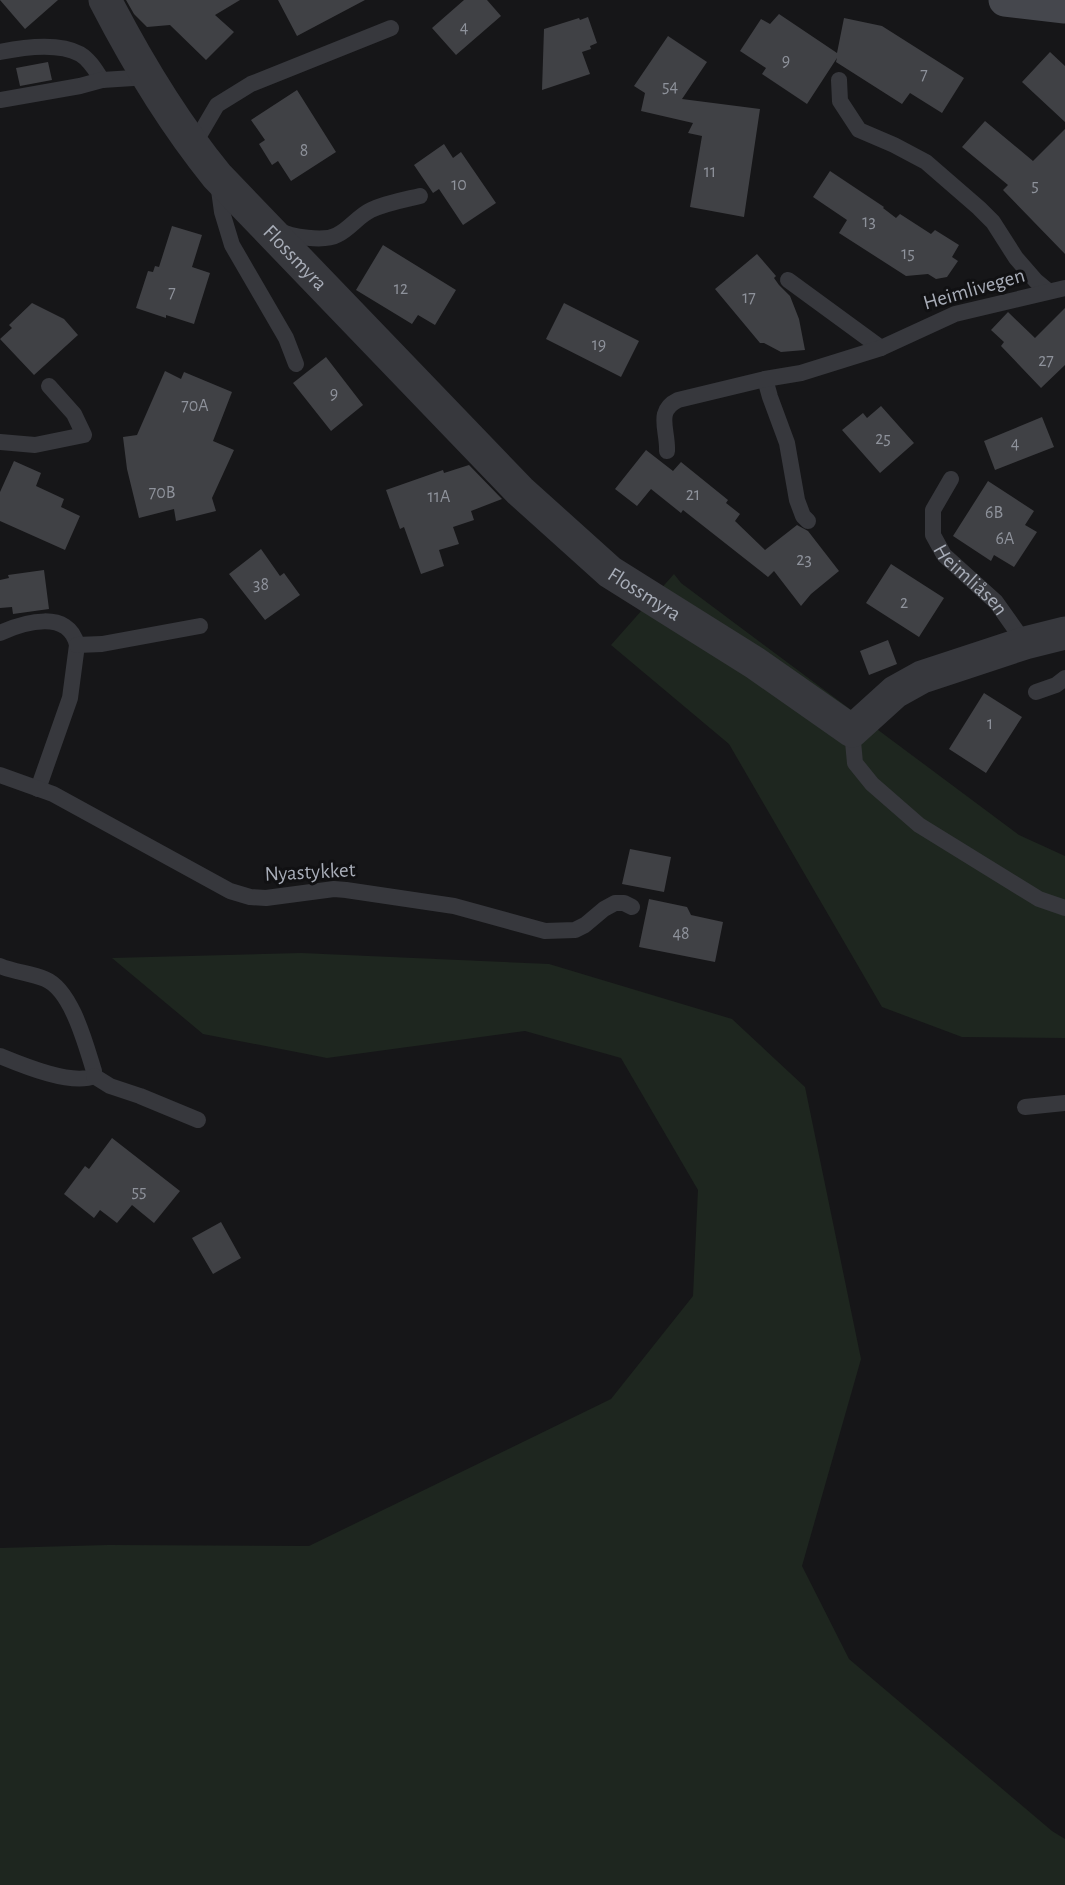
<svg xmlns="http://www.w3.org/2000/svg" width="1065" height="1885" viewBox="0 0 1065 1885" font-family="'Alegreya Sans',sans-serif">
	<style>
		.green { fill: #1e261f }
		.building { fill: #404145 }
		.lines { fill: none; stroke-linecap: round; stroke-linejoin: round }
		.lane { stroke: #37383d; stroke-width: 16 }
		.street { stroke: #37383d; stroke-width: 33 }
		.secondary { stroke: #45474d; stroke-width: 33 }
		.labels { text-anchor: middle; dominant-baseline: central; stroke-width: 6; stroke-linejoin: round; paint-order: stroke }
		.number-label { font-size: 18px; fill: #8e929b }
		.street-label { font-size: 21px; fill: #a8adb8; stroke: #111113 }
	</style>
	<rect width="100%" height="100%" fill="#161618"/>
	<path class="green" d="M 674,574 L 681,583 L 1019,835 L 1065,856 L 1065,1038 L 962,1037 L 882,1007 L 729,744 L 611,645 Z
		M 301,953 L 549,964 L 732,1019 L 805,1087 L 861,1359 L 802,1566 L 849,1659 L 1052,1831 L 1065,1839 L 1065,1885 L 0,1885 L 0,1548 L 108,1545 L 309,1546 L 611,1399 L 693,1296 L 698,1190 L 621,1058 L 525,1031 L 327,1058 L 203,1034 L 112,958 Z"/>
	<path class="building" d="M 0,0 L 58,0 L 25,29 Z
		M 126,0 L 240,0 L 215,15 L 234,32 L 206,60 L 170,25 L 147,27 L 134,14 Z
		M 278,0 L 365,0 L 297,36 Z
		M 464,0 L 487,0 L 501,16 L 456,55 L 432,28 Z
		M 779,14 L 837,53 L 844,18 L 882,26 L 964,78 L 942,113 L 910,93 L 902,104 L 836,62 L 837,58 L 807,104 L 762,74 L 766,68 L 740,51 L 761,19 L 770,24 Z
		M 588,17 L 597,43 L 590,46 L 591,49 L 582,52 L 590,74 L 542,90 L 544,29 L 579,18 L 580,20 Z
		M 668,36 L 707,62 L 682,99 L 760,109 L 744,217 L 690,207 L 702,136 L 688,133 L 693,123 L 641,111 L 645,93 L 634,86 Z
		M 1050,52 L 1065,66 L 1065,122 L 1022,82 Z
		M 48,62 L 52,80 L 20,86 L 16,68 Z
		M 297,90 L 336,152 L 291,181 L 278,161 L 272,165 L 259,144 L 265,140 L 251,120 Z
		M 985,121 L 1033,161 L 1065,129 L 1065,254 L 1003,190 L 1008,185 L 962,147 Z
		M 444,144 L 453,158 L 461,152 L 496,203 L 463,225 L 439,189 L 433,193 L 414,165 Z
		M 830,171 L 884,207 L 883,208 L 896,218 L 900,214 L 931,234 L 935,230 L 959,245 L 952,257 L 958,261 L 947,277 L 936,279 L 928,274 L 906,276 L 839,233 L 847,220 L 813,197 Z
		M 172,226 L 202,235 L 192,267 L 210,273 L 194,324 L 166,315 L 166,318 L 136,308 L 148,271 L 153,272 L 155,266 L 159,267 Z
		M 383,245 L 456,290 L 435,325 L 418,315 L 412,324 L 356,290 Z
		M 757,254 L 776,276 L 774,278 L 779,285 L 790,296 L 799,319 L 805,350 L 781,352 L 764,343 L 760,343 L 715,289 Z
		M 32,303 L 64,319 L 78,335 L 34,375 L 0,339 L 12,328 L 9,325 Z
		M 564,303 L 639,341 L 621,377 L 546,339 Z
		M 1065,308 L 1065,365 L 1041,388 L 1001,346 L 1004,342 L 991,330 L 1008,312 L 1035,338 Z
		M 326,357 L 363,405 L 331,431 L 293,383 Z
		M 165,371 L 181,379 L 184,372 L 232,392 L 213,441 L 234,450 L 212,498 L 216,511 L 176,521 L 174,509 L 139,518 L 127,469 L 123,437 L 137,435 Z
		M 881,406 L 914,443 L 880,473 L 842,430 L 863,413 L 867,418 Z
		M 1042,417 L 1054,447 L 995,470 L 984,441 Z
		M 646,450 L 673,471 L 681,462 L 728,500 L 726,503 L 740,514 L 735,521 L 765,550 L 797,525 L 808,531 L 839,571 L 811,594 L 801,606 L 774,571 L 768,577 L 683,510 L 681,513 L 651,489 L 637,506 L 615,489 Z
		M 14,461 L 41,473 L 36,486 L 64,499 L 61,507 L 80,516 L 65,550 L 0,521 L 0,492 Z
		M 469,465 L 502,499 L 471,511 L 474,520 L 453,527 L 459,544 L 439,550 L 444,566 L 421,574 L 404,527 L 400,529 L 386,490 L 443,470 L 444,473 Z
		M 988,481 L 1034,511 L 1025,525 L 1037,532 L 1014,567 L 994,555 L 991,561 L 953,536 Z
		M 261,549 L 280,576 L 284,573 L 300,595 L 265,620 L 229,574 Z
		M 891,564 L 944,598 L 919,637 L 866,603 Z
		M 44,570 L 49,609 L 13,614 L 12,607 L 0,608 L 0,580 L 9,578 L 8,575 Z
		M 888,640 L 897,664 L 869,675 L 860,651 Z
		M 984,693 L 1022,717 L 986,773 L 949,749 Z
		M 630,849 L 671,857 L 664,892 L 622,884 Z
		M 649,899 L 687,907 L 691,915 L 723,922 L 715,962 L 639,947 Z
		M 112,1138 L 180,1191 L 154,1223 L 132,1205 L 117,1223 L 100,1210 L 94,1218 L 64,1194 L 85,1166 L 89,1169 Z
		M 221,1222 L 241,1258 L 213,1274 L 192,1238 Z"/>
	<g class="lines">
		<g class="lane">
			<path d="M 0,52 C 24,47 58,42 80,54 C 90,60 96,71 102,80"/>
			<path d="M 839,80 L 840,101 L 859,130 L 894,145 L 926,162 L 979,208 L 993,222 L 1016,258 L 1036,281 L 1048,291"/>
			<path d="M 0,100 L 80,86 L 102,80 L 149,77"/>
			<path d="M 193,146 L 217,105 L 251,84 L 391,28"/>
			<path d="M 218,183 L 222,212 L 232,245 L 286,338 L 296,364"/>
			<path d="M 278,230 C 291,237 324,242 337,235 C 350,229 358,216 371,210 C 386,203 403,200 420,196"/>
			<path d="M 788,280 L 881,348"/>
			<path d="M 765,379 L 770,397 L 787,443 L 797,500 L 803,516 L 808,521"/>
			<path d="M 0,442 L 35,445 L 84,435 L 74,414 L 49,386"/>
			<path d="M 667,451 C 668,430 655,411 678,400 L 765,379 L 801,373 L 881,348 L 955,314 L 1065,288"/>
			<path id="s1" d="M 951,479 L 933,510 L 933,535 L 944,555 L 996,602 L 1025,643"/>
			<path d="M 0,633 C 24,622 69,609 77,645 L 70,698 L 38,789"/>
			<path d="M 77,645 L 102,644 L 200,626"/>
			<path d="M 1036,692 L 1056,685 L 1065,678"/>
			<path d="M 852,731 L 855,763 L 872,784 L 919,825 L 1039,899 L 1065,908"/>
			<path d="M 0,775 L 53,794 L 230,891 L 250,897 L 266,898 L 334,889 L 346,890 L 454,906 L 545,931 L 575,930 L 585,925 L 604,909 L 615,903 L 624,903 L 632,907"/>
			<path d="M 0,966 C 14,972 31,973 45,979 C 72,990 86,1046 94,1071 L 94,1076 C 72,1086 22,1065 0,1056"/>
			<path d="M 94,1076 L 110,1086 L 140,1096 L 198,1120"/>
			<path d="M 1025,1107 L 1065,1103"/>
		</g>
		<path class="street" id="s2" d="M 105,0 C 137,62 173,122 217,176 L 520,491 L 610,572 L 755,663 L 852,731 L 895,692 L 922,677 L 1025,643 L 1065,633"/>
		<path class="secondary" d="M 1005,0 L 1065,7"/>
	</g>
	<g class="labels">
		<g class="number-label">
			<text x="464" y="28">4</text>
			<text x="786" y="61">9</text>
			<text x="924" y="75">7</text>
			<text x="670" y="87">54</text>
			<text x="304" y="151">8</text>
			<text x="710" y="172">11</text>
			<text x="459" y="185">10</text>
			<text x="1035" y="186">5</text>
			<text x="869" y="222">13</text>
			<text x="908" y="254">15</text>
			<text x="401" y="289">12</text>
			<text x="172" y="293">7</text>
			<text x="749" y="298">17</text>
			<text x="599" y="345">19</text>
			<text x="1046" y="361">27</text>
			<text x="334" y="394">9</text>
			<text x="195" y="406">70A</text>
			<text x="883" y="439">25</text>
			<text x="1015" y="444">4</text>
			<text x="162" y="493">70B</text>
			<text x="693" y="495">21</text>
			<text x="439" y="497">11A</text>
			<text x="994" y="513">6B</text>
			<text x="1005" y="539">6A</text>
			<text x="804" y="560">23</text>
			<text x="261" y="585">38</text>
			<text x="904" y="603">2</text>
			<text x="990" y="724">1</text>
			<text x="681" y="934">48</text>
			<text x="139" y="1192">55</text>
		</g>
		<g class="street-label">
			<text stroke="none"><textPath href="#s2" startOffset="322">Flossmyra</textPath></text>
			<text transform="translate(974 289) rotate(-16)">Heimlivegen</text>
			<text stroke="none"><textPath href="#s1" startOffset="120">Heimliåsen</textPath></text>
			<text stroke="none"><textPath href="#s2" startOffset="808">Flossmyra</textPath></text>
			<text transform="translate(310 872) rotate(-3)">Nyastykket</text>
		</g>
	</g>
</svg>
